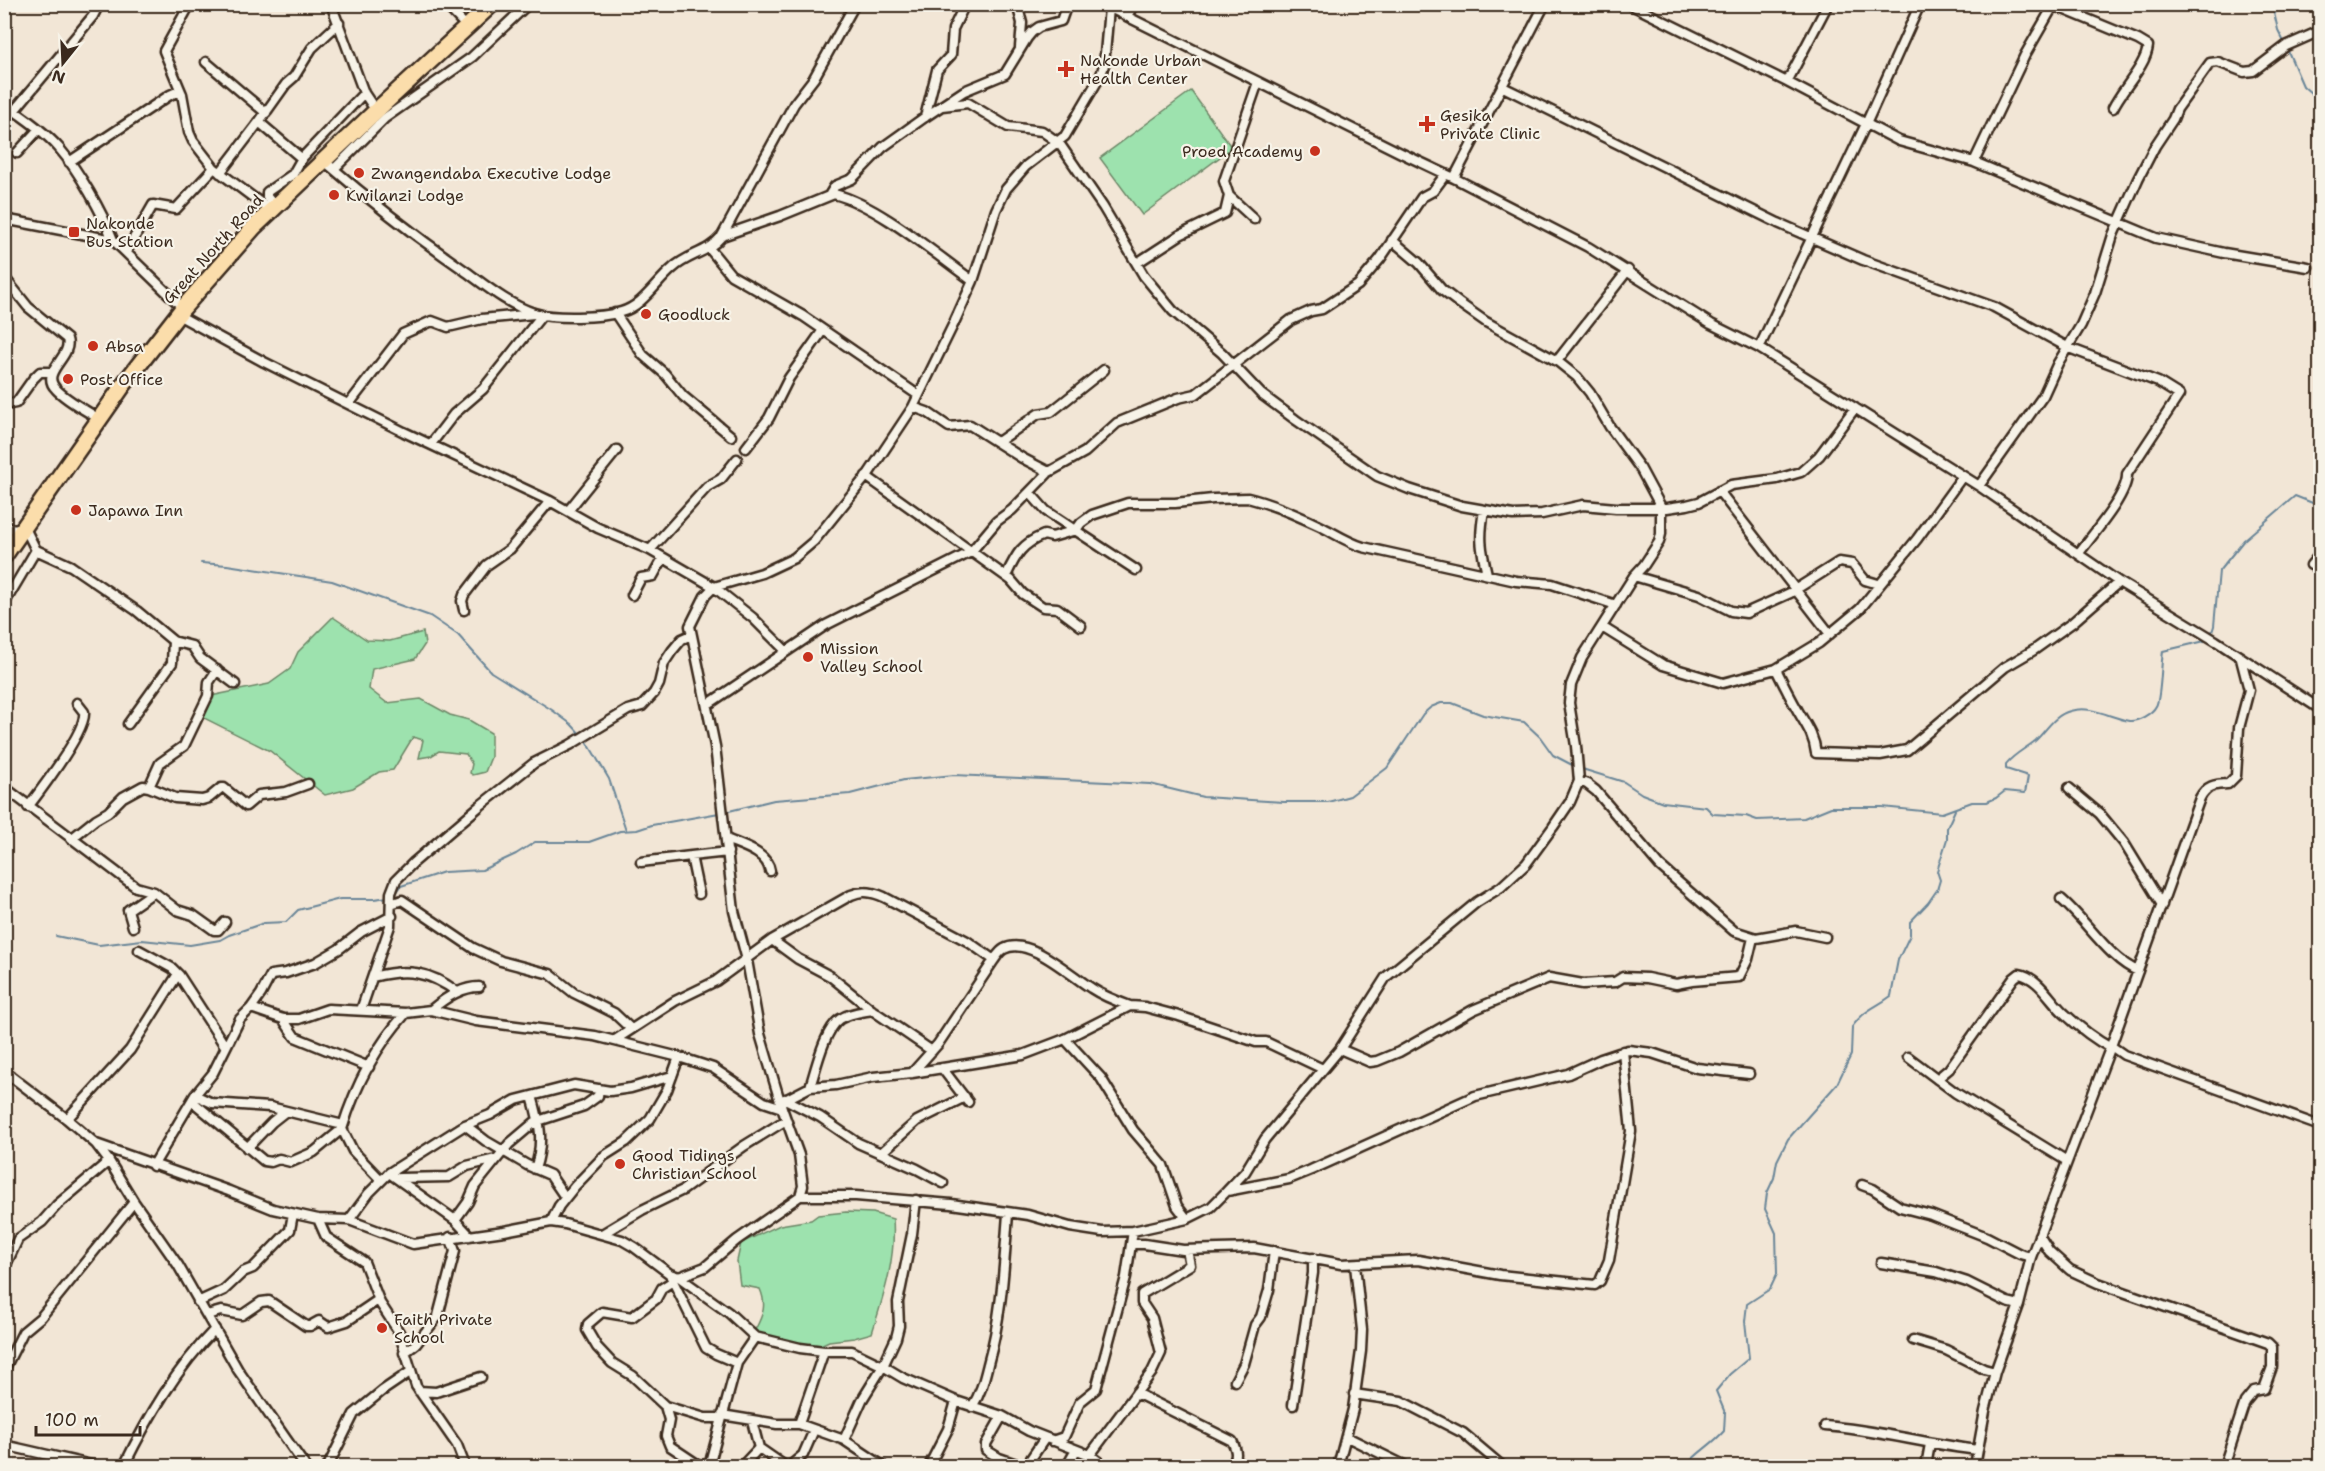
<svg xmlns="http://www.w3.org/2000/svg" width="2325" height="1471" viewBox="0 0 2325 1471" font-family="'Shantell Sans',sans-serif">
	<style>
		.green { fill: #9de2ae; stroke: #6c8666; stroke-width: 1.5 }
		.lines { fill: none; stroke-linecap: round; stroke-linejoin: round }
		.stream { stroke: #6b8698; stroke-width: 2 }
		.street-casing { stroke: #3b2a1e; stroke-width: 13 }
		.highway-casing { stroke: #3b2a1e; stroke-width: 20 }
		.street { stroke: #f7f3e8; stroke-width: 8 }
		.highway { stroke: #fbddab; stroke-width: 15 }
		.poi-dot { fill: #c8321e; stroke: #f7f3e8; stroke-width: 2 }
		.labels { text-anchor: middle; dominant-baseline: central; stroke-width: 4.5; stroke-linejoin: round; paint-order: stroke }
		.poi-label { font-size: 16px; fill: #3b2a1e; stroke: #f7f3e8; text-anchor: start }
		.street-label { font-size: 16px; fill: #3b2a1e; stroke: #f7f3e8 }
	</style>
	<rect width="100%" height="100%" fill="#f2e6d6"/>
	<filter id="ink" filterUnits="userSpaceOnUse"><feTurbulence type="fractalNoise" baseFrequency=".0167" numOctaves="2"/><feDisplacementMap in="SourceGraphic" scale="12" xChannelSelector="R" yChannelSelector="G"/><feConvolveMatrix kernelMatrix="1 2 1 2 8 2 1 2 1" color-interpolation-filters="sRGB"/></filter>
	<g filter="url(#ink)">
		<path class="green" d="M 1191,91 L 1232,148 L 1142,215 L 1100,158 Z
			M 333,617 L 367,640 L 390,641 L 423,632 L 425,644 L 415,659 L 372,669 L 369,689 L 387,703 L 421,699 L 450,715 L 469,720 L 491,733 L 491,757 L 485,772 L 473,775 L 470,773 L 472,764 L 466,754 L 439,751 L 431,756 L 419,758 L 423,740 L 413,737 L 393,770 L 379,772 L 353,788 L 325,795 L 270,751 L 202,717 L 211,696 L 269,684 L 290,669 L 298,652 Z
			M 846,1212 L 873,1213 L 893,1219 C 896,1259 884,1295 872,1333 L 854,1338 L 829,1341 L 818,1346 L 797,1344 L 756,1333 L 755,1330 C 763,1315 767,1305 760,1289 L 740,1285 L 737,1261 L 741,1243 L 780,1225 L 811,1220 L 818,1215 Z"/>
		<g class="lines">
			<path class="stream" d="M 2272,4 L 2278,30 L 2285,44
				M 2287,49 L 2303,86 L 2320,101
				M 201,563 L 227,565 L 332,581 L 430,616 L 458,635 L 491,672 L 552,710 L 571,724 L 582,736
				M 2211,635 L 2214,626 L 2219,571 L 2244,540 L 2295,496 L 2320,506
				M 586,740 L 609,779 L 626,830
				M 1582,769 L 1624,782 L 1642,794 L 1663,802 L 1706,807 L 1713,814 L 1746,816 L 1757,820 L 1804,818 L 1831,807 L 1882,807 L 1942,813 L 1972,802 L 1987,802 L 1996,798 L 2005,791 L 2025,793 L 2028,776 L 2006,769 L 2006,764 C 2014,754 2025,749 2035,741 C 2046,731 2054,715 2070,711 C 2091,705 2109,717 2129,721 C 2137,722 2152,714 2156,706 C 2161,698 2161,662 2163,651 L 2209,640
				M 725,812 L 774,800 L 850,794 L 904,780 L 954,775 L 1150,784 L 1203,797 L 1284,802 L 1328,802 L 1350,796 L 1387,768 L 1423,714 L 1431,707 L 1441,703 L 1452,703 L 1483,715 L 1524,722 L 1540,737 L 1553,755 L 1576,767
				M 393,898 L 401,886 L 444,872 L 482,870 L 516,854 L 535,842 L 589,842 L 620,831 L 637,830 L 652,825 L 719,813
				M 56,936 L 99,945 L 142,940 L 190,945 L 220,940 L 229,935 L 264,923 L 286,922 L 298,910 L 340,899 L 374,899 L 388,897
				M 1686,1466 C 1697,1452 1712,1445 1724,1431 L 1725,1413 L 1716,1391 L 1730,1374 L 1749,1358 L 1745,1321 L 1747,1304 L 1770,1289 L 1777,1274 L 1776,1233 L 1765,1209 L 1767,1193 L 1774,1178 L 1777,1161 L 1788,1139 L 1837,1084 L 1851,1055 L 1852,1027 C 1866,1008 1874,1009 1891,996 L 1898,960 L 1910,935 L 1910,922 L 1928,903 L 1937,890 L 1940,880 L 1937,871 L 1947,839 L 1947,828 L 1955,810"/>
			<g class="street-casing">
				<path id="street" d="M 190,4 L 164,51 L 182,94 L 189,132 L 193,141 L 214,168 L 270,210
					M 331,4 L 364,93 L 376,111
					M 445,4 L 467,27
					M 1017,4 L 1022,23 L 1020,47
					M 1102,4 L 1401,153 L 1454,178 L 1588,247 L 1711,324 L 1759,348 L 1979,486 L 2119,582 L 2216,641 L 2320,709
					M 1629,4 L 1787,82 L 1899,141 L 1974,162 L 2156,238 L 2224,253 L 2308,267
					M 1127,16 L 1134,4
					M 206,62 L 266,113
					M 1787,82 L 1828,4
					M 1503,87 L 1778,223 L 1863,260 L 1994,307 L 2069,348 L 2158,382 L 2179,395 L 2127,474 C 2128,495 2092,535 2079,553
					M 4,104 C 24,117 44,131 59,148 C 79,171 102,212 113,240
					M 942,106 L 968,103 L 1008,127 L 1042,131 L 1059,143 L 1103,207 L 1144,276 L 1173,311 L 1222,353 L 1261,394 L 1296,420 L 1377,476 L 1409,489 L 1462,506 L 1513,515 L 1542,514 L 1583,505 L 1616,508 L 1667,508 L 1687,505 L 1699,502 L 1731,485 L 1777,479 L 1801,472 L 1819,456 L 1855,408
					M 14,111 L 93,16 L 99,4
					M 925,117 L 937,70 L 951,55 L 953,29 L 965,4
					M 259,122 L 300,157 L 303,157 L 364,93
					M 17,153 L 39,129
					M 323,160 C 369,200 415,236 464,270 C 486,286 509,305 534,313 C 554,319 601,318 621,312 C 643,306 656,282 673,268 C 688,254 708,253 722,236 L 794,104 L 814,78 L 855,4
					M 69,162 L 170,95 L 177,92 L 182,94
					M 1974,162 L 2025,55 L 2052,8 L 2058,7 L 2138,40 L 2148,46 C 2146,66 2122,89 2113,108
					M 334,169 L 385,118 L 472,57 L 528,4
					M 220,173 L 259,122 L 286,84 L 294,77 L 312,48 L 339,23
					M 1454,178 L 1545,4
					M 830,194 L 835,186 L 852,179 L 883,147 L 925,117 L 964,91 L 1005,74 L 1027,38 L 1032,32 L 1039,27 L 1061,21 L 1067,4
					M 275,206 L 267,197 L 267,192 L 293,174 L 302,158
					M 4,219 L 113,240 L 183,308
					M 1254,219 L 1229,196 L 1224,181 L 1258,82
					M 722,236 L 780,216 L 834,194 C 878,205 935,254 973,281
					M 709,248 L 731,275 L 803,316 L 918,395
					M 126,252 L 153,205 L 176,209 L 214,168
					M 1137,263 L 1180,235 L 1225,213 L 1229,196
					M 4,277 L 28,307 L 67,339 C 73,357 39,372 56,389 C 67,401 86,410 99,419
					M 615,313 L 643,355 L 665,374 L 683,396 L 731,436
					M 178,315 L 264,362 L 404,432 L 550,501 L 598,528 L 650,550 L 714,587 L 753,618 L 786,651
					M 1759,348 L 1866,124 L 1920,4
					M 1557,361 L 1628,270
					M 4,400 L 11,404 L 16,403 L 33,379 L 40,372 L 52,372
					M 349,404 L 403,334 L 432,321 L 448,327 L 482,319 L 534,314
					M 913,407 L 927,412 L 949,427 L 970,425 L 1022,458 L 1049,472
					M 998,442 L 1038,414 L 1051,412 L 1104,370
					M 431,444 L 454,414 L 483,389 L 542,315
					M 746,448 L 769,418 L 789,378 L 823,330
					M 866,476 L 1011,580 L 1023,594 L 1043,607 L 1057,608 L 1081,626
					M 1979,486 L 2043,396 L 2058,363 L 2081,325 L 2095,293 L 2113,235 L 2138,179 L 2155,146 L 2173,119 L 2177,109 L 2210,63 L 2218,62 L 2244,72 L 2253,71 L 2286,46 L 2320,31
					M 1719,491 L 1830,634
					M 1030,493 L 1046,511 L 1136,570
					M 568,511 L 617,450
					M 1484,511 C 1479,537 1481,549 1487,574
					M 4,529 L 25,528 L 36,550 L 71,566 L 137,611 L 173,641 L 192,646 L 200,658 L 235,684
					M 650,550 L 707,487 L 721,479 L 737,459
					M 2311,565 L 2320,554
					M 1006,576 C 1016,555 1021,544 1044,535 L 1052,537 L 1076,530 L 1081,523 L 1092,515 L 1128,503 L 1175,503 L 1213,499 L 1248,498 C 1273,504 1297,515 1320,526 C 1334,533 1347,542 1363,547 L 1516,581 L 1552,584 L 1616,605
					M 1634,576 L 1699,595 L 1731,611 L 1746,613 L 1790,593 L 1839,562 L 1852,564 L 1865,580 L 1878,584
					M 632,595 L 641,578 L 653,576 L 663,558
					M 4,604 L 36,550
					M 464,610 L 462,601 L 464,595 L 487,565 L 510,549 L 550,501
					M 1602,627 L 1663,665 L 1723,683 L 1776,669 L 1819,643 L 1860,609 L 1917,539 L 1962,477
					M 1776,669 C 1783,683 1790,697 1798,711 C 1806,725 1814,735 1816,753 L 1880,755 L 1907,750 L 2005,667 L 2034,650 L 2072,623 L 2119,582
					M 707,705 L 826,625 L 971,552 L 997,521 L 1012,510 L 1049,472 L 1085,452 L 1117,423 L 1178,398 L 1196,394 L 1291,320 L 1311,311 L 1322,309 L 1358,285 L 1380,259 L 1422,197 L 1433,191 L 1445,175
					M 128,724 L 172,663 L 173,641
					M 1579,781 L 1587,784 L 1596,791 L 1660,866 L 1734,931 L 1756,938 L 1796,931 L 1825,937
					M 4,787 L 136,887 L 154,892 L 177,910 L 193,915 L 214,930 L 218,930 L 225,922
					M 149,787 L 160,763 L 184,746 L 208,696 L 209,682 L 217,670
					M 2069,788 L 2100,814 L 2124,843 L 2162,905
					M 28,807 C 41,790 87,730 84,712 L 77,703
					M 71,839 L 96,819 L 108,812 L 123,797 L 143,786 L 149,787 L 175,798 L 202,800 L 209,798 L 221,788 L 224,788 L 246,806 L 259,795 L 286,792 L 308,784
					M 726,839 C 742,846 767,852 770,871
					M 641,862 L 691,856
					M 699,894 L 691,856 L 728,852
					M 2061,899 C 2086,920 2110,960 2138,971
					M 391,904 L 402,900 L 473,948 L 501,961 L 550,974 L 574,993 L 614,1013 L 631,1029
					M 133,927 L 128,910 L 154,892
					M 772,940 L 798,959 L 830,976 L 872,1010 L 932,1051
					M 139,950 L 172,968 L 179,975 L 225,1046
					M 373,977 C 406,968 429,971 457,992
					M 251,1008 L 261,994 L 271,975 L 286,973 L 315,963 L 339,949 L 361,932 L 392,916
					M 361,1010 L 390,926 L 391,893 L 396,880 L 413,863 L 481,805 L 534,763 L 570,745 L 628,710 L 642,706 L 654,693 L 659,684 L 664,663 L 672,651 L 682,639 L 691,635
					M 431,1010 C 445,998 461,987 479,987
					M 283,1019 L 295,1037 L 369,1067
					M 1065,1039 L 1101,1078 L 1133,1130 L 1163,1165 L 1177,1206 L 1187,1219
					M 615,1040 L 675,1001 L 716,981 L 772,940 L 851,895 C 863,890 873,892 884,897 L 967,941 L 994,960
					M 2111,1046 L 2124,1055 L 2320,1126
					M 1340,1049 L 1370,1062 L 1377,1061 L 1399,1052 L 1473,1010 L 1549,978 L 1583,984 L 1615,982 L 1623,977 L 1647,978 L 1676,984 L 1692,981 L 1739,977 L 1748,959 L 1753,938
					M 1908,1057 L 1956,1093 L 2067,1161
					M 942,1068 L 968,1102
					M 4,1071 L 67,1119 L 96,1144 L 109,1161 L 134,1202 L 178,1265 L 238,1370 L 305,1466
					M 912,1073 L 938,1044 L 994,960 C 997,956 1000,951 1004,949 C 1028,935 1071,976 1091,988 C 1103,996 1116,1001 1130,1006
					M 1937,1079 L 1949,1069 L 2014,978 L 2019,974 C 2039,977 2051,1002 2065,1014 C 2079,1027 2094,1039 2111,1048
					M 4,1083 L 11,1076
					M 810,1087 C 816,1069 824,1030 840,1019 C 849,1013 861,1012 872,1010
					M 195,1095 L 212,1103 L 270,1107 L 343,1125
					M 532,1096 C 540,1123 544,1142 535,1169
					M 785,1099 L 820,1117 L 858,1143 L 917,1169 L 943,1183
					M 192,1101 L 264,1161 L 271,1162 L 279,1159 L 291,1162 L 314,1152 L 342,1129
					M 781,1102 L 810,1087 L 836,1085 L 873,1077 L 912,1073 L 1023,1055 L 1065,1039 L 1130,1006 L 1145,1007 L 1179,1016 L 1256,1042 L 1266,1042 L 1323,1069
					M 67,1119 L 130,1050 L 178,974
					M 465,1125 L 486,1141 L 527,1165 L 550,1175 L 565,1197
					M 96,1144 L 229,1191 L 273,1209 L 318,1219 L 349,1220 L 413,1244 L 504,1231 L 551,1222 L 565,1224 L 622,1240 L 634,1247 L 670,1274 L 679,1277 L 705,1267 L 737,1240 L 800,1196 L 803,1186 L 799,1155 L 782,1108 L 760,1034 L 747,960 L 734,911 L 715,746 L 690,626 L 705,596 L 714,587 L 762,573 L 794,558 L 814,541 L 869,473 L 913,407 L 954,323 L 973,281 L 996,210 L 1006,189 L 1026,166 L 1065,136 L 1101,75 L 1104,65 L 1109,8
					M 247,1148 L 272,1122 L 286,1111
					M 881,1153 L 917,1121 L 965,1097
					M 153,1166 L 195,1095 L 213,1073 L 240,1019 L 251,1008 L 283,1019 L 299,1019 L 328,1009 L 406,1013 L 431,1010 L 476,1021 L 595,1036 L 679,1057 L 713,1068 L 764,1102 L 782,1108
					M 389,1173 L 455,1220 L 470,1236
					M 400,1178 L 449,1177 L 467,1166 L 496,1159
					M 381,1180 L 353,1151 L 342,1129 C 355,1087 377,1045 406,1013
					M 1862,1185 L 1873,1189 L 1900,1207 L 1931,1215 L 1987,1237 L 2020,1254 L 2031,1257
					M 1227,1191 L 1245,1172 L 1265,1139 L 1340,1049 L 1386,977 L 1477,902 L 1501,887 L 1526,864 L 1553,827 L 1570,802 L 1579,781 L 1576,746 L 1569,703 L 1571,685 L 1582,658 L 1634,576 L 1644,565 L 1659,542 L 1661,534 L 1661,507 L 1640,468 L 1610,427 L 1590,393 L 1577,377 L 1557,361 L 1486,322 L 1459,303 L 1442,290 L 1419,263 L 1392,240
					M 800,1196 L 856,1196 L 951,1204 L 1028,1215 L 1070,1227 L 1102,1232 L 1133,1231 L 1187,1219 L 1211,1207 L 1227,1191 L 1289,1179 L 1311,1170 L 1475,1096 L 1568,1074 L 1601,1059 L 1628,1050 L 1652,1053 L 1697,1068 L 1749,1074
					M 318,1219 L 326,1237 L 364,1262 L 380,1303 L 399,1332 L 416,1386 L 457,1445 L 465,1466
					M 349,1220 L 369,1193 L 389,1173 L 465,1125 L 490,1115 L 516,1100 L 574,1085 L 610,1091 L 631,1088 L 672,1076
					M 455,1220 L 468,1202 L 475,1186 L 509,1144 L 535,1122 L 584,1106 L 598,1096 L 599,1089
					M 551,1222 L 559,1206 L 575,1186 L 604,1156 L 626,1142 L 650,1119 L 667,1090 L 679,1057
					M 602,1234 L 642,1210 L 683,1190 L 744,1146 L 786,1120
					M 2039,1235 L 2049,1251 L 2070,1270 L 2098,1283 L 2268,1343 L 2272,1347 L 2272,1367 L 2264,1389 L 2254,1391 L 2245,1402 L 2224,1466
					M 1132,1244 L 1144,1244 L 1183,1250 L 1254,1248 L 1341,1264 L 1418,1260 L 1500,1275 L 1595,1285 L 1600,1281 L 1609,1260 L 1631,1131 L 1623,1051
					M 1881,1263 L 1936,1272 L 1967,1282 L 2007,1302 L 2019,1305
					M 4,1269 L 18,1239 L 42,1222 L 57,1205 L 109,1161
					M 671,1277 L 706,1348 L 716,1354 L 737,1363
					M 679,1277 L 729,1313 L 755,1337 L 800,1348 L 824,1351 L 852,1351 L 883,1366 L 896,1338 L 899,1326 L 898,1302 L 912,1234 L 916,1200
					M 673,1281 L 662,1288 L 656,1299 L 632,1317 L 602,1312 L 588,1324 L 587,1330 L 597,1347 L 612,1363 L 633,1376 L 665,1406 L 705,1418 L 721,1418
					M 198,1302 L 224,1290 L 243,1272 L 253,1268 L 290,1230 L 293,1214
					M 207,1315 L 221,1311 L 242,1315 L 261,1302 L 269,1301 L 306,1326 L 310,1326 L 319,1321 L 328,1327 L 347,1321 L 378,1300
					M 1913,1340 L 1946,1350 L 1984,1369 L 1995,1372
					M 404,1353 L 416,1344 L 438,1316 L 455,1251 L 450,1237
					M 4,1370 L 23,1332 L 41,1317 L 134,1202
					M 1235,1381 L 1244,1364 L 1255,1325 L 1261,1317 L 1269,1290 L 1274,1251
					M 419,1391 L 436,1392 L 481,1377
					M 1136,1393 L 1232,1441 C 1237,1451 1238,1457 1231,1466
					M 1354,1394 L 1401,1401 L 1463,1433 L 1502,1466
					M 1293,1405 L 1313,1273 L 1313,1258
					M 665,1406 L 669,1420 L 666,1436 L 670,1446 L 700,1466
					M 972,1407 C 981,1393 984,1380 988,1364 C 1002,1315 1004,1265 1008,1214
					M 722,1415 L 777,1424 L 799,1424 L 844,1440 L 883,1466
					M 1002,1416 L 986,1444 L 986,1450 L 999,1458 L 1022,1466
					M 752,1421 L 759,1448 L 785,1466
					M 799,1424 L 824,1351
					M 1825,1426 C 1877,1430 1926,1444 1978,1450
					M 1347,1437 L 1406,1466
					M 844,1440 L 862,1400 L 883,1366 L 903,1378 L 956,1401 L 1002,1416 L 1029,1431 L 1090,1455 L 1105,1466
					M 1052,1441 L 1064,1437 L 1080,1402 L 1096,1389 L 1126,1277 L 1133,1231
					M 4,1445 L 96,1466
					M 1090,1455 L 1152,1372 L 1161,1353 L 1152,1318 L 1142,1303 L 1142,1294 L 1190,1265 L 1187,1250
					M 124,1466 C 148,1417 176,1369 215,1329
					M 328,1466 L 354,1414 L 382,1391 L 410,1372
					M 709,1466 L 737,1363 L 755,1337
					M 742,1466 L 759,1448
					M 790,1466 L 803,1455 L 814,1430
					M 929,1466 L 948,1429 L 956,1401
					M 1026,1466 L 1045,1438
					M 1067,1466 L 1076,1450
					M 1338,1466 L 1353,1409 L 1361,1351 L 1362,1330 L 1355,1265
					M 1926,1466 L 1930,1444
					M 1975,1466 L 1985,1411 L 1995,1372 L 2019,1305 L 2031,1257 L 2111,1046 L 2200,798 C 2206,786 2215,784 2228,784 L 2236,776 L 2239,728 L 2249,690 L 2241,659"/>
			</g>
			<g class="highway-casing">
				<path id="highway" d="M 4,556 L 124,384 L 183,308 L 254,227 L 376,111 L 492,4"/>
			</g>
			<use href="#street" class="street"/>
			<use href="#highway" class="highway"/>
		</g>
	</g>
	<g class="poi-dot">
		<path d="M1063 60h6v6h6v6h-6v6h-6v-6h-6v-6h6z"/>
		<path d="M1424 115h6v6h6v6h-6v6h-6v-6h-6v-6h6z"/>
		<circle cx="1315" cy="151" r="6"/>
		<circle cx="359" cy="173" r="6"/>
		<circle cx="334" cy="195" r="6"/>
		<rect x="68" y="226" width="12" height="12" rx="3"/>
		<circle cx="646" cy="314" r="6"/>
		<circle cx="93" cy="346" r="6"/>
		<circle cx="68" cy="379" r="6"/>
		<circle cx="76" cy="510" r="6"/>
		<circle cx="808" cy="657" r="6"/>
		<circle cx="620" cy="1164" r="6"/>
		<circle cx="382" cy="1328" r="6"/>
	</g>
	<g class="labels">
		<g class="poi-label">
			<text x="1080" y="60">Nakonde Urban<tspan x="1080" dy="18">Health Center</tspan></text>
			<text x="1440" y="115">Gesika<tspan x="1440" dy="18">Private Clinic</tspan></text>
			<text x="1303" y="151" text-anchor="end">Proed Academy</text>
			<text x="371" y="173">Zwangendaba Executive Lodge</text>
			<text x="346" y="195">Kwilanzi Lodge</text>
			<text x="86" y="223">Nakonde<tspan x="86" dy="18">Bus Station</tspan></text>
			<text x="658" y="314">Goodluck</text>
			<text x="105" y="346">Absa</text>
			<text x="80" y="379">Post Office</text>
			<text x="88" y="510">Japawa Inn</text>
			<text x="820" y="648">Mission<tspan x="820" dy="18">Valley School</tspan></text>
			<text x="632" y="1155">Good Tidings<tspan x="632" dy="18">Christian School</tspan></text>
			<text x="394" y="1319">Faith Private<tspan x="394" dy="18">School</tspan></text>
		</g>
		<g class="street-label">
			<text transform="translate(213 249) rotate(-48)">Great North Road</text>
		</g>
	</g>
	<rect width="2325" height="1471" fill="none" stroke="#f7f3e8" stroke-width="24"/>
	<rect x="12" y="12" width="2301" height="1447" fill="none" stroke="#3b2a1e" stroke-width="2" filter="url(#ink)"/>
	<g transform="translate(63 63) rotate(198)" stroke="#f7f3e8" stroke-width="4.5" paint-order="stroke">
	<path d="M0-4.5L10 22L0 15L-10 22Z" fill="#3b2a1e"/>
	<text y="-9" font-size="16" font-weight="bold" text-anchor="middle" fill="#3b2a1e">N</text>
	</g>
	<path d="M36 1426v9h104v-9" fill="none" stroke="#3b2a1e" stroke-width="3"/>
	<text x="45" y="1426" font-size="18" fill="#3b2a1e" stroke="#f7f3e8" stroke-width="4.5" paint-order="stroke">100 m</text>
</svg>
